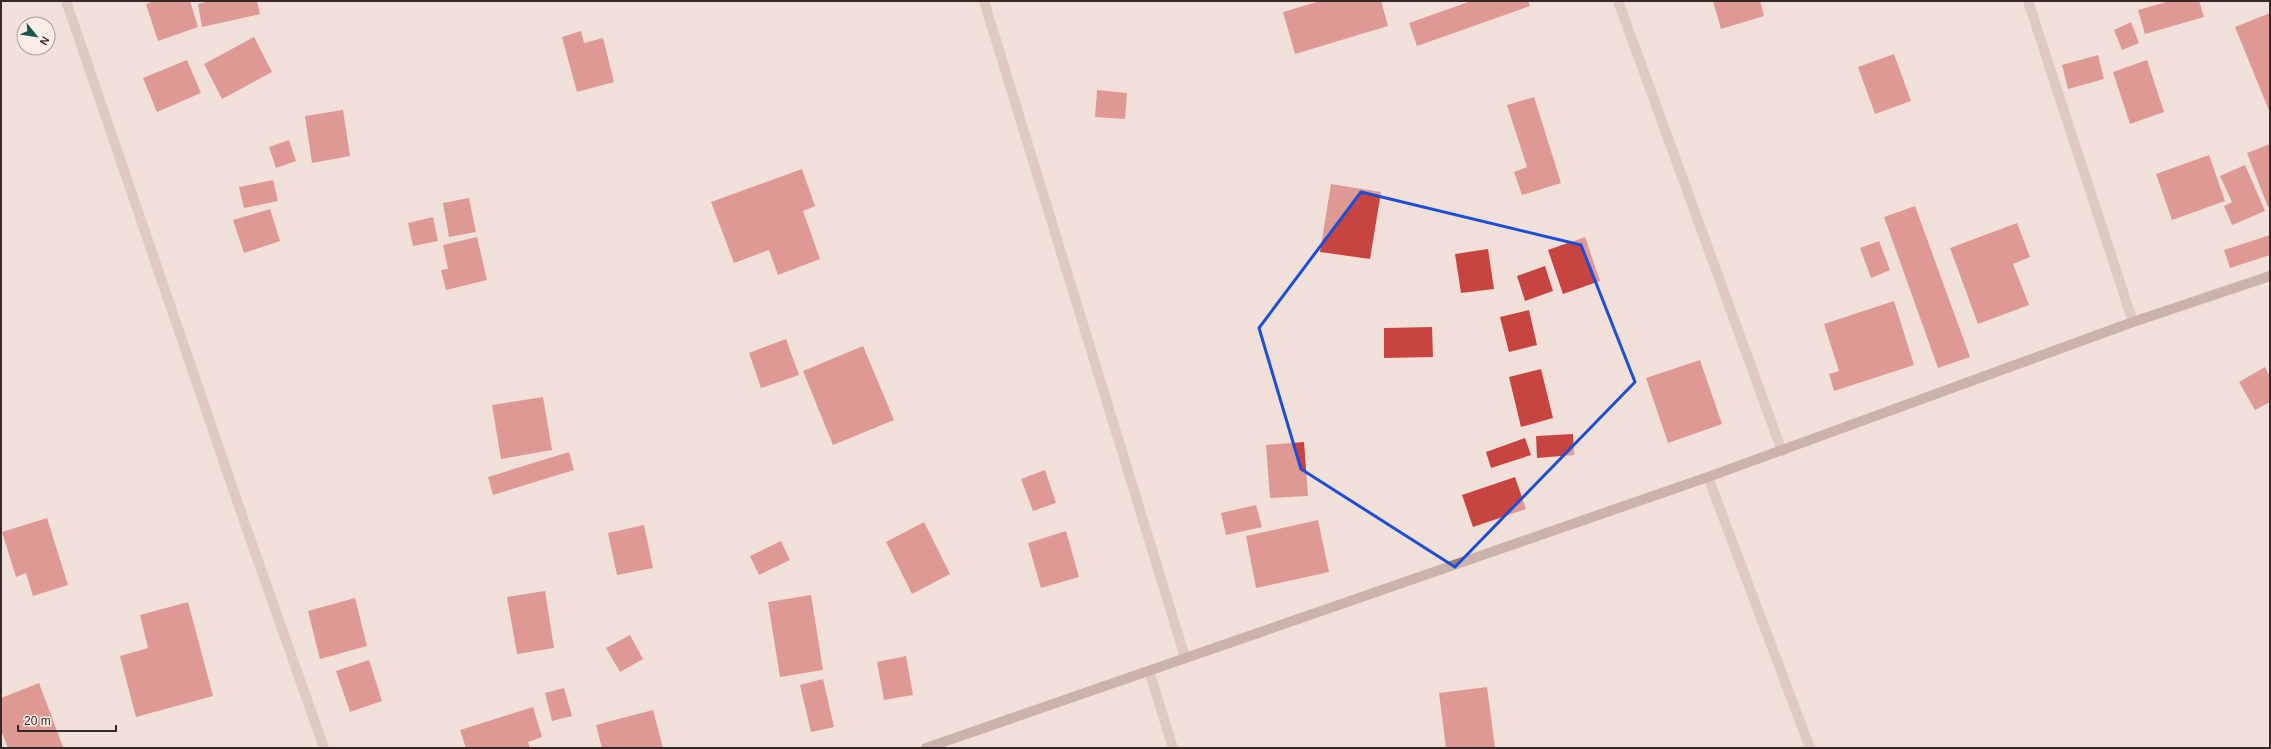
<svg xmlns="http://www.w3.org/2000/svg" width="2271" height="749" viewBox="0 0 2271 749" font-family="Arial,sans-serif">
	<style>
		.building { fill: #c84440 }
		.lines { fill: none; stroke-linecap: round; stroke-linejoin: round }
		.street { stroke: #c9ada5; stroke-width: 10 }
		.secondary { stroke: #9d7c76; stroke-width: 10 }
		.marked { fill: none; stroke: #1d4ed8; stroke-width: 3; stroke-linejoin: round }
	</style>
	<rect width="100%" height="100%" fill="#f1e0d9"/>
	<path class="building" d="M 154,1 L 190,1 L 198,27 L 158,41 L 146,4 Z
		M 210,1 L 257,1 L 260,14 L 202,27 L 198,4 Z
		M 1320,1 L 1381,1 L 1388,26 L 1295,54 L 1283,12 Z
		M 1471,1 L 1528,1 L 1530,6 L 1417,46 L 1409,23 Z
		M 1713,1 L 1760,1 L 1764,16 L 1721,29 Z
		M 2170,1 L 2199,1 L 2204,17 L 2145,34 L 2138,10 Z
		M 2270,13 L 2270,113 L 2235,27 Z
		M 2131,22 L 2139,43 L 2122,50 L 2114,30 Z
		M 581,31 L 584,43 L 603,38 L 614,82 L 577,92 L 562,37 Z
		M 254,37 L 272,72 L 222,99 L 204,64 Z
		M 1894,54 L 1911,101 L 1875,114 L 1858,67 Z
		M 2098,55 L 2104,79 L 2068,89 L 2062,65 Z
		M 187,60 L 201,93 L 157,112 L 143,78 Z
		M 2147,60 L 2164,112 L 2130,124 L 2113,72 Z
		M 1097,90 L 1127,93 L 1125,119 L 1095,117 Z
		M 1534,97 L 1561,183 L 1522,195 L 1514,172 L 1527,167 L 1507,105 Z
		M 343,110 L 350,156 L 312,163 L 305,116 Z
		M 289,140 L 296,161 L 276,168 L 269,147 Z
		M 2270,144 L 2270,206 L 2268,207 L 2247,153 Z
		M 2209,155 L 2225,201 L 2172,220 L 2156,174 Z
		M 2245,165 L 2265,211 L 2232,225 L 2224,206 L 2232,202 L 2220,176 Z
		M 802,169 L 815,206 L 803,211 L 820,259 L 778,275 L 769,250 L 734,263 L 711,202 Z
		M 273,180 L 278,201 L 244,208 L 239,187 Z
		M 1331,184 L 1381,192 L 1370,259 L 1320,252 Z
		M 469,198 L 476,232 L 449,237 L 443,203 Z
		M 1915,206 L 1970,357 L 1938,368 L 1884,217 Z
		M 270,209 L 280,241 L 244,253 L 233,220 Z
		M 433,217 L 438,241 L 413,246 L 408,223 Z
		M 2017,223 L 2030,257 L 2013,264 L 2029,305 L 1978,324 L 1950,248 Z
		M 2270,235 L 2270,255 L 2230,268 L 2224,250 Z
		M 477,237 L 487,280 L 446,290 L 441,270 L 448,269 L 443,245 Z
		M 1585,237 L 1600,281 L 1563,294 L 1548,250 Z
		M 1879,241 L 1890,270 L 1871,278 L 1860,248 Z
		M 1488,249 L 1494,289 L 1461,293 L 1455,254 Z
		M 1545,266 L 1553,291 L 1525,301 L 1517,276 Z
		M 1894,301 L 1914,365 L 1834,391 L 1829,374 L 1839,371 L 1824,324 Z
		M 1529,310 L 1537,345 L 1509,352 L 1500,317 Z
		M 1432,327 L 1433,357 L 1384,358 L 1384,328 Z
		M 786,339 L 799,375 L 761,388 L 749,353 Z
		M 863,346 L 894,420 L 833,445 L 803,371 Z
		M 1700,360 L 1722,424 L 1668,443 L 1646,378 Z
		M 2265,367 L 2270,377 L 2270,402 L 2255,410 L 2239,382 Z
		M 1541,369 L 1553,418 L 1521,427 L 1509,377 Z
		M 543,397 L 552,450 L 501,459 L 492,405 Z
		M 1573,434 L 1574,455 L 1537,458 L 1536,436 Z
		M 1525,438 L 1531,455 L 1491,468 L 1486,452 Z
		M 1304,442 L 1308,496 L 1270,498 L 1266,445 Z
		M 569,452 L 574,470 L 493,495 L 488,477 Z
		M 1045,470 L 1056,503 L 1033,511 L 1021,479 Z
		M 1515,477 L 1526,509 L 1473,527 L 1462,495 Z
		M 1256,505 L 1262,527 L 1226,535 L 1221,513 Z
		M 47,518 L 68,585 L 33,596 L 26,573 L 16,577 L 2,532 Z
		M 1318,520 L 1329,572 L 1256,588 L 1246,536 Z
		M 924,522 L 950,574 L 912,594 L 886,542 Z
		M 644,525 L 653,568 L 617,575 L 608,533 Z
		M 1066,531 L 1079,577 L 1041,588 L 1028,543 Z
		M 781,541 L 790,560 L 759,575 L 750,556 Z
		M 545,591 L 554,648 L 517,654 L 507,597 Z
		M 811,595 L 823,670 L 780,677 L 768,602 Z
		M 355,598 L 367,646 L 320,659 L 308,611 Z
		M 188,602 L 213,696 L 136,717 L 120,656 L 148,648 L 140,615 Z
		M 630,635 L 643,659 L 620,672 L 606,648 Z
		M 906,656 L 913,695 L 884,700 L 877,662 Z
		M 369,660 L 382,701 L 350,712 L 336,671 Z
		M 823,679 L 834,727 L 811,732 L 800,685 Z
		M 39,683 L 63,747 L 8,748 L 1,730 L 1,698 Z
		M 1487,687 L 1495,748 L 1446,748 L 1439,693 Z
		M 564,688 L 572,716 L 552,721 L 545,693 Z
		M 533,707 L 542,737 L 528,742 L 530,748 L 466,748 L 460,730 Z
		M 653,710 L 663,748 L 602,748 L 596,725 Z"/>
	<g class="lines">
		<path class="street" d="M 66,1 L 245,524 L 324,748
			M 984,1 L 1185,657
			M 1618,1 L 1782,451
			M 2028,1 L 2133,322
			M 1708,477 L 1810,748
			M 1149,671 L 1173,748"/>
		<path class="secondary" d="M 926,748 L 1708,477 L 2133,322 L 2270,276"/>
	</g>
	<path d="M0 0H2271V749H0ZM 1361,192 L 1581,245 L 1635,382 L 1455,567 L 1301,469 L 1259,328 Z" fill="#f1e0d9" fill-opacity=".55" fill-rule="evenodd"/>
	<path class="marked" d="M 1361,192 L 1581,245 L 1635,382 L 1455,567 L 1301,469 L 1259,328 Z"/>
	<rect width="2271" height="749" fill="none" stroke="#352826" stroke-width="4"/>
	<g transform="translate(36 36) rotate(120)"><circle r="19" fill="#f9ebe5" stroke="#ab9d99"/>
	<path d="M0-3L7 15L0 10L-7 15Z" fill="#1b574e"/>
	<text y="-6" font-size="11" font-weight="bold" text-anchor="middle" fill="#352826">N</text>
	</g>
	<path d="M18 725v6h98v-6" fill="none" stroke="#352826" stroke-width="2"/>
	<text x="24" y="725" font-size="12" fill="#352826" stroke="#f9ebe5" stroke-width="3" paint-order="stroke">20 m</text>
</svg>
